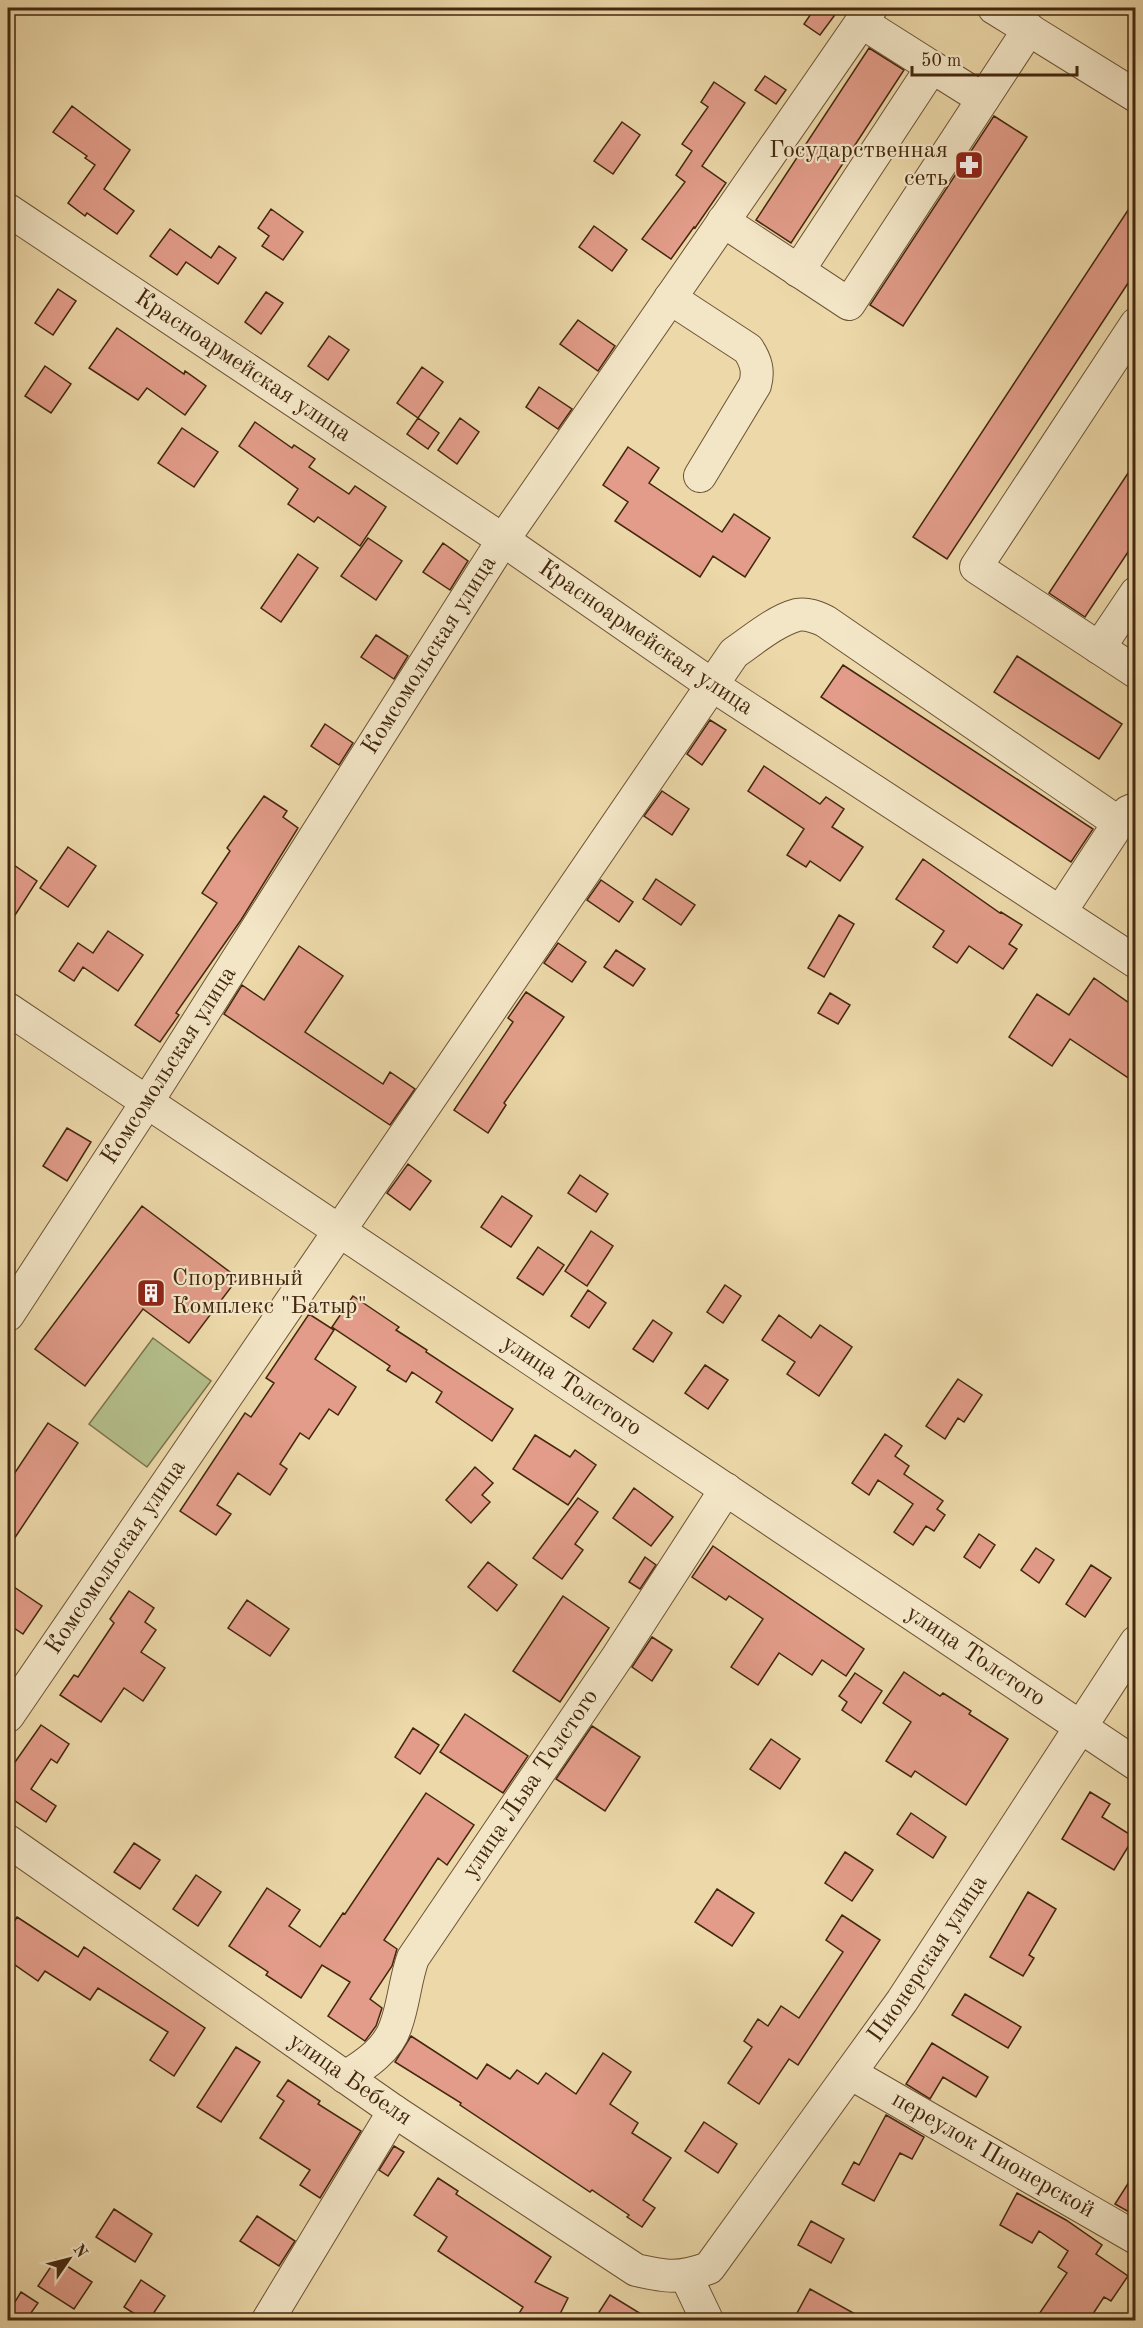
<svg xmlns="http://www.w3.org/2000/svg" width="1143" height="2328" viewBox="0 0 1143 2328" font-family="'Old Standard TT',serif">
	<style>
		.green { fill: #b4bf8b; stroke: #7c734c; stroke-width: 1.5 }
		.building { fill: #e29c89; stroke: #43270e; stroke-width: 1.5 }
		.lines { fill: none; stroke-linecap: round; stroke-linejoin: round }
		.minor-casing { stroke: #6d5335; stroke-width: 34 }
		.minor { stroke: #f3e6c7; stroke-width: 32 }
		.labels { text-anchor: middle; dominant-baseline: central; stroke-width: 4.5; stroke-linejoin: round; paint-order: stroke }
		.poi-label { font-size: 24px; fill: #43270e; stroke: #f3e6c7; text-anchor: end }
		.street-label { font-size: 24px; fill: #43270e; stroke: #f3e6c7 }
	</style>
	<rect width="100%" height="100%" fill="#ecd8a9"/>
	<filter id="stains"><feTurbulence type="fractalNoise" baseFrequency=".00333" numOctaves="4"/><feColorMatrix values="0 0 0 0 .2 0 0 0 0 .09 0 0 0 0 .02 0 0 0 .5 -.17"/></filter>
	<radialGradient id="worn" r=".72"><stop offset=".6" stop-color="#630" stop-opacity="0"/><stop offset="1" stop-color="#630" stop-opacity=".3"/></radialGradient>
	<path class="green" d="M 153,1338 L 211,1381 L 147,1467 L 89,1424 Z"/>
	<path class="building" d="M 815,8 L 840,8 L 820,35 L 804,24 Z
		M 869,48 L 904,70 L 791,243 L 756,220 Z
		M 765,76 L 786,90 L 776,104 L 755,90 Z
		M 714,82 L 745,103 L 702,166 L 726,183 L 695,228 L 694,227 L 671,259 L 642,239 L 685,182 L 676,175 L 692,151 L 682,144 L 708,107 L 701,102 Z
		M 72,106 L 130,150 L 104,189 L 134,211 L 117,234 L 87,213 L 85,216 L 68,203 L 95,165 L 85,158 L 87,156 L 53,132 Z
		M 994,116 L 1027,137 L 903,326 L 870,305 Z
		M 622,122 L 640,135 L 613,174 L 594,161 Z
		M 1136,198 L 1136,271 L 947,559 L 913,537 Z
		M 271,209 L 303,232 L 283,260 L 262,246 L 269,236 L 258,228 Z
		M 594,226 L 627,250 L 612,271 L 579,247 Z
		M 170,229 L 211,258 L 219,246 L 236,258 L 218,284 L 186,262 L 177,275 L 150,256 Z
		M 58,289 L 76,301 L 53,335 L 35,323 Z
		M 266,292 L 283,303 L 261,334 L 245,322 Z
		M 578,320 L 615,346 L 598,371 L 560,344 Z
		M 117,328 L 184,374 L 185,371 L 206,386 L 185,415 L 147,388 L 138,400 L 89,368 Z
		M 329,336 L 349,350 L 328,380 L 308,366 Z
		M 45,366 L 71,384 L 51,413 L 25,396 Z
		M 422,367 L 443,382 L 418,418 L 397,403 Z
		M 539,387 L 572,409 L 558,429 L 526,407 Z
		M 418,418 L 439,433 L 428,449 L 407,434 Z
		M 460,418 L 479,432 L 457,464 L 438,450 Z
		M 255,422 L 292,448 L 294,445 L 315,459 L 309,467 L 349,494 L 355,486 L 386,507 L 360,546 L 318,517 L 314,522 L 288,504 L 298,489 L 239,446 Z
		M 182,428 L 218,452 L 194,487 L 158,463 Z
		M 628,447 L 659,468 L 649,483 L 722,532 L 734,514 L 770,538 L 745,577 L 713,556 L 700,577 L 615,521 L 628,502 L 603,485 Z
		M 1136,461 L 1136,540 L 1085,617 L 1049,593 Z
		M 368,538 L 402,561 L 376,600 L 341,576 Z
		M 443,543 L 468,561 L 450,590 L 423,572 Z
		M 298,554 L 318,568 L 281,622 L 261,608 Z
		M 376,635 L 408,656 L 394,679 L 361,657 Z
		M 1017,656 L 1122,724 L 1099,759 L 994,692 Z
		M 843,665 L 1093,829 L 1071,862 L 821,697 Z
		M 710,720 L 726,730 L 702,765 L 687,754 Z
		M 325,724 L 353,743 L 339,765 L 311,746 Z
		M 764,766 L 820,804 L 826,797 L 844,809 L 832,827 L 863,847 L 840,881 L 810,861 L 806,867 L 787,855 L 804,829 L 748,791 Z
		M 662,791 L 689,809 L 672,835 L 644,816 Z
		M 264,796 L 287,811 L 283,817 L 298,828 L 241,920 L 176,1013 L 179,1015 L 160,1042 L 135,1025 L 217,903 L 202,893 L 230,851 L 227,848 Z
		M 68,847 L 96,866 L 68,907 L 40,888 Z
		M 923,859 L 1000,913 L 1001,912 L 1022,925 L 1009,944 L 1017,949 L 1003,969 L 969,946 L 957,963 L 933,947 L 944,931 L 896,899 Z
		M 8,861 L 37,881 L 8,926 Z
		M 656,879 L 695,905 L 681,925 L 643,899 Z
		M 601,880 L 633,902 L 619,922 L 587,900 Z
		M 839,915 L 854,924 L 824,977 L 808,968 Z
		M 108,931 L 143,955 L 118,991 L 83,967 L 74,981 L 59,971 L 78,943 L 93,953 Z
		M 558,943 L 586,962 L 572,982 L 544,963 Z
		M 299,946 L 343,976 L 305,1032 L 383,1084 L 390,1072 L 415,1089 L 390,1125 L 224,1014 L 242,985 L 264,1000 Z
		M 616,950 L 645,969 L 633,986 L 604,967 Z
		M 1094,978 L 1136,1008 L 1136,1083 L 1070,1039 L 1052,1066 L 1009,1037 L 1037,994 L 1069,1015 Z
		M 526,992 L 564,1017 L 504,1103 L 506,1105 L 488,1133 L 454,1110 L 513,1022 L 508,1018 Z
		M 830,993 L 850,1005 L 838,1024 L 818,1013 Z
		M 67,1128 L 91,1142 L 67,1181 L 43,1166 Z
		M 408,1164 L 431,1181 L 410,1210 L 387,1193 Z
		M 580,1175 L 608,1194 L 596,1212 L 568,1193 Z
		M 502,1196 L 532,1216 L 511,1247 L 481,1227 Z
		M 142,1206 L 238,1278 L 189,1343 L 143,1309 L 85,1386 L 35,1349 Z
		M 591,1231 L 613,1246 L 587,1286 L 565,1271 Z
		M 538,1247 L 564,1265 L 543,1295 L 517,1278 Z
		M 725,1285 L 741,1296 L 723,1323 L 707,1312 Z
		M 588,1290 L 606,1303 L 589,1328 L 571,1316 Z
		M 353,1296 L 399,1327 L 396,1330 L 427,1350 L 426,1352 L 513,1409 L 492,1441 L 436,1402 L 442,1392 L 412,1372 L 406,1382 L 387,1370 L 390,1366 L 332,1327 Z
		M 309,1314 L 334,1330 L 315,1359 L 356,1387 L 338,1415 L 329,1409 L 309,1439 L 300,1433 L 280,1464 L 287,1469 L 270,1495 L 238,1473 L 217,1505 L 231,1514 L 216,1535 L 180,1511 L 245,1413 L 251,1417 L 274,1383 L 266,1378 Z
		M 779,1315 L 811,1338 L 820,1325 L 852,1347 L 819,1396 L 787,1374 L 795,1362 L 762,1340 Z
		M 653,1320 L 672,1333 L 653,1362 L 633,1349 Z
		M 705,1365 L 728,1380 L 708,1409 L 685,1393 Z
		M 958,1379 L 982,1395 L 964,1422 L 958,1418 L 945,1439 L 926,1426 Z
		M 48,1423 L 78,1443 L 8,1548 L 8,1483 Z
		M 885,1434 L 902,1446 L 895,1456 L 909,1466 L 904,1474 L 943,1501 L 937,1509 L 945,1515 L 934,1531 L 926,1526 L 913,1545 L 894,1532 L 913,1504 L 878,1480 L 869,1495 L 852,1483 Z
		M 535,1435 L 570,1457 L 575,1450 L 596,1465 L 568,1505 L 513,1469 Z
		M 475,1467 L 493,1483 L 482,1495 L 490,1502 L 471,1523 L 446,1500 Z
		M 634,1488 L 673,1517 L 651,1546 L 613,1518 Z
		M 578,1498 L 598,1512 L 575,1544 L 583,1550 L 562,1579 L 533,1558 Z
		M 979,1534 L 995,1545 L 980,1568 L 964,1557 Z
		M 713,1546 L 864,1649 L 846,1676 L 822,1660 L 812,1675 L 779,1653 L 758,1685 L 731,1667 L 763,1619 L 729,1596 L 726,1600 L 692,1577 Z
		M 1036,1548 L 1054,1560 L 1039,1583 L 1021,1570 Z
		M 645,1557 L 656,1565 L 640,1589 L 629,1582 Z
		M 488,1562 L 517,1585 L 497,1611 L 468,1587 Z
		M 1091,1565 L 1111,1578 L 1085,1617 L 1066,1604 Z
		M 8,1583 L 42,1606 L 23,1634 L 8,1624 Z
		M 129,1591 L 154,1608 L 145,1622 L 156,1630 L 141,1652 L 165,1668 L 143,1701 L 124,1688 L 101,1722 L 60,1695 L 74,1675 L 78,1677 L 114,1623 L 110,1619 Z
		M 563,1596 L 609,1628 L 560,1702 L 513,1671 Z
		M 247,1600 L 289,1629 L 270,1656 L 228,1628 Z
		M 652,1637 L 672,1650 L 652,1681 L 632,1667 Z
		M 904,1672 L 940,1696 L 943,1693 L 971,1711 L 969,1714 L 1008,1739 L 966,1805 L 915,1771 L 911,1777 L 886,1761 L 911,1722 L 883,1703 Z
		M 855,1673 L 882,1691 L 861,1723 L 842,1710 L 847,1702 L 839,1696 Z
		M 465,1714 L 528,1756 L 503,1793 L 440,1752 Z
		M 41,1725 L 69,1744 L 57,1763 L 51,1759 L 31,1789 L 56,1806 L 46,1822 L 8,1796 L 8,1772 Z
		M 592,1726 L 640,1757 L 605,1811 L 556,1779 Z
		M 413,1728 L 439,1745 L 420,1774 L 395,1757 Z
		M 771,1739 L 800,1759 L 780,1789 L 750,1769 Z
		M 1090,1792 L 1110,1804 L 1102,1817 L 1134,1837 L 1114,1870 L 1062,1839 Z
		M 426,1793 L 474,1825 L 447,1865 L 438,1858 L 384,1940 L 397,1949 L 392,1966 L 370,1999 L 382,2008 L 376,2026 L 365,2041 L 328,2016 L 350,1982 L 322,1965 L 301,1998 L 266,1975 L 268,1972 L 229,1946 L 267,1888 L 300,1910 L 289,1926 L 320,1947 L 343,1913 L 345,1914 Z
		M 911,1813 L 946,1837 L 933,1858 L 897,1834 Z
		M 134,1843 L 160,1860 L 140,1889 L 114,1872 Z
		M 845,1852 L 873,1870 L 852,1901 L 825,1883 Z
		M 196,1875 L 221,1892 L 198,1926 L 173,1909 Z
		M 717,1889 L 754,1913 L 732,1946 L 695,1922 Z
		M 1028,1892 L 1056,1909 L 1029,1955 L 1034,1958 L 1023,1976 L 990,1957 Z
		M 842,1915 L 880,1940 L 798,2065 L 789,2059 L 759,2104 L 728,2083 L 752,2047 L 744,2041 L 758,2019 L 768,2026 L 781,2006 L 799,2018 L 843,1952 L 826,1940 Z
		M 17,1917 L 78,1957 L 84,1947 L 205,2028 L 174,2076 L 150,2060 L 168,2032 L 98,1988 L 90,2000 L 45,1971 L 38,1981 L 8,1960 L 8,1931 Z
		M 965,1994 L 1021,2027 L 1008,2048 L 952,2015 Z
		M 411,2036 L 477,2079 L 487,2064 L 510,2079 L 517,2070 L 538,2084 L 546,2073 L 576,2094 L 603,2053 L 631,2072 L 610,2104 L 638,2123 L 632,2133 L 671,2158 L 643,2200 L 655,2208 L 642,2227 L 627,2217 L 629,2215 L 592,2190 L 590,2192 L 460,2105 L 461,2103 L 395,2062 Z
		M 932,2043 L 988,2077 L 976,2097 L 943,2077 L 930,2099 L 906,2084 Z
		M 236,2047 L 260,2062 L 221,2122 L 197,2107 Z
		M 288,2080 L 320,2101 L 318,2104 L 361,2131 L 320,2198 L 300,2185 L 310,2170 L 260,2138 L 284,2101 L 277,2096 Z
		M 886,2115 L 924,2137 L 912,2159 L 900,2153 L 874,2201 L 842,2184 L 854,2162 L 859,2165 Z
		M 704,2122 L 737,2144 L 718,2173 L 685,2151 Z
		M 394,2146 L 404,2152 L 388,2176 L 379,2170 Z
		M 1136,2171 L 1136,2216 L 1115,2204 Z
		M 438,2178 L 458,2191 L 456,2194 L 551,2257 L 535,2282 L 568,2298 L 557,2320 L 515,2320 L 523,2307 L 438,2251 L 447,2237 L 414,2215 Z
		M 1017,2193 L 1066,2220 L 1102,2245 L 1096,2254 L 1128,2276 L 1111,2301 L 1104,2297 L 1089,2320 L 1035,2320 L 1067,2273 L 1058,2267 L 1068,2251 L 1039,2231 L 1032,2243 L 1000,2225 Z
		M 114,2209 L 152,2234 L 135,2262 L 96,2237 Z
		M 257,2216 L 295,2241 L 279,2266 L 240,2241 Z
		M 811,2221 L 844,2239 L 831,2263 L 798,2245 Z
		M 56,2259 L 92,2282 L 74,2309 L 38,2286 Z
		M 141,2280 L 165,2296 L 149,2320 L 144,2320 L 124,2307 Z
		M 810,2289 L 866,2320 L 807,2320 L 796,2315 Z
		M 21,2292 L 38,2303 L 26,2320 L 8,2320 L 8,2313 Z
		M 610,2295 L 651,2320 L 594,2320 Z"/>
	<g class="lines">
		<g class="minor-casing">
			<g id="minor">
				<path d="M 994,8 L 1136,96"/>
				<path d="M 861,22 L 932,67"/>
				<path id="s1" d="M 8,210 L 503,540 L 712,685 L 1136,962"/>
				<path d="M 723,221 L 849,304 L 1029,29"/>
				<path d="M 798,271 L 932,67 L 983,99"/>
				<path d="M 670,298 L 748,349 C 756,361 759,371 755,385 L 700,476"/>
				<path d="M 1136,324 L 976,567 L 1136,672"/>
				<path d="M 1099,648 L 1136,593"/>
				<path d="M 1061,911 L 1122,818 L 1128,812 L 1135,809"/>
				<path id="s2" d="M 8,1009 L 1136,1764"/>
				<path id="s3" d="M 8,1315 L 147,1102 L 503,540 L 871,8"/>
				<path id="s4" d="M 8,1716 L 734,653 C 753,640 775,621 797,615 C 807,613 816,617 825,621 L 1119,823"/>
				<path id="s5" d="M 8,1841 L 394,2111 L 636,2270 C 667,2277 678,2279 709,2268 L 902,2001 L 1136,1642"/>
				<path id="s6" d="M 850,2073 L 1136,2238"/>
				<path id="s7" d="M 345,2077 C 365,2065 389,2049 396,2025 C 404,2003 405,1980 413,1958 L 618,1656 L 726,1489"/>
				<path d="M 686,2276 L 707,2320"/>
				<path d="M 268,2320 L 394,2111"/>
			</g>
		</g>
		<use href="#minor" class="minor"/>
	</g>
	<defs>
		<g id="pharmacy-square" transform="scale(1.5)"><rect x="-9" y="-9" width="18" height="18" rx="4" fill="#8f2418" stroke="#f3e6c7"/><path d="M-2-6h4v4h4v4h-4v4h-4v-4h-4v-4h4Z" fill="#fff"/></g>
		<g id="building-square" transform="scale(1.5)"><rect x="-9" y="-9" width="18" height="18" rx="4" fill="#8f2418" stroke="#f3e6c7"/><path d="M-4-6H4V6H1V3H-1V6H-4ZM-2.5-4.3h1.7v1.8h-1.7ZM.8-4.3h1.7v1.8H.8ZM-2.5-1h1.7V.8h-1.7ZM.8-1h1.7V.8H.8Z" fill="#fff"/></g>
	</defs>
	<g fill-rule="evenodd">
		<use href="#pharmacy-square" x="969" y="165"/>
		<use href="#building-square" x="151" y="1293"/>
	</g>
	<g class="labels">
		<g class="poi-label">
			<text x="948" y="151">Государственная<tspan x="948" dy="28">сеть</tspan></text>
			<text x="172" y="1279" text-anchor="start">Спортивный<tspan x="172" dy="28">Комплекс "Батыр"</tspan></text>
		</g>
		<g class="street-label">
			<text stroke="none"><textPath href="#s1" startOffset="282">Красноармейская улица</textPath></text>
			<text stroke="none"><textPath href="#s1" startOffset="768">Красноармейская улица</textPath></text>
			<text stroke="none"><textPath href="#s3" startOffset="783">Комсомольская улица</textPath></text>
			<text stroke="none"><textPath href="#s3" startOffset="297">Комсомольская улица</textPath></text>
			<text stroke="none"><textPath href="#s2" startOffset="678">улица Толстого</textPath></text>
			<text stroke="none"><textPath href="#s4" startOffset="192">Комсомольская улица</textPath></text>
			<text stroke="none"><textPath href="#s2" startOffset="1164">улица Толстого</textPath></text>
			<text stroke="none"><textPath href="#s7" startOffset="354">улица Льва Толстого</textPath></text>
			<text stroke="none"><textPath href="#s5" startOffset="1214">Пионерская улица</textPath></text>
			<text stroke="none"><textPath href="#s5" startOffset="417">улица Бебеля</textPath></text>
			<text stroke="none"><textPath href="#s6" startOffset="165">переулок Пионерской</textPath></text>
		</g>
	</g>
	<rect width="1143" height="2328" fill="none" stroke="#ecd8a9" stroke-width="30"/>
	<rect x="9" y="9" width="1125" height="2310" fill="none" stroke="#43270e" stroke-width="3"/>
	<rect x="15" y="15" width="1113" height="2298" fill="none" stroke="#43270e" stroke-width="1.5"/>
	<g transform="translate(69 2259) rotate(55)" stroke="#f3e6c7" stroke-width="4.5" paint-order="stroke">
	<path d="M0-4.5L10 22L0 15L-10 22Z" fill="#43270e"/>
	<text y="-9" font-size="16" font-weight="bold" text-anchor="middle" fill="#43270e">N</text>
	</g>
	<path d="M912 66v9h165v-9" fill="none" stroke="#43270e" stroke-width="3"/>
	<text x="921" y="66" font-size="18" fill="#43270e" stroke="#f3e6c7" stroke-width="4.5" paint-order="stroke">50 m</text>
	<rect width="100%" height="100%" filter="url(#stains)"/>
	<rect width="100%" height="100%" fill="url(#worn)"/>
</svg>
